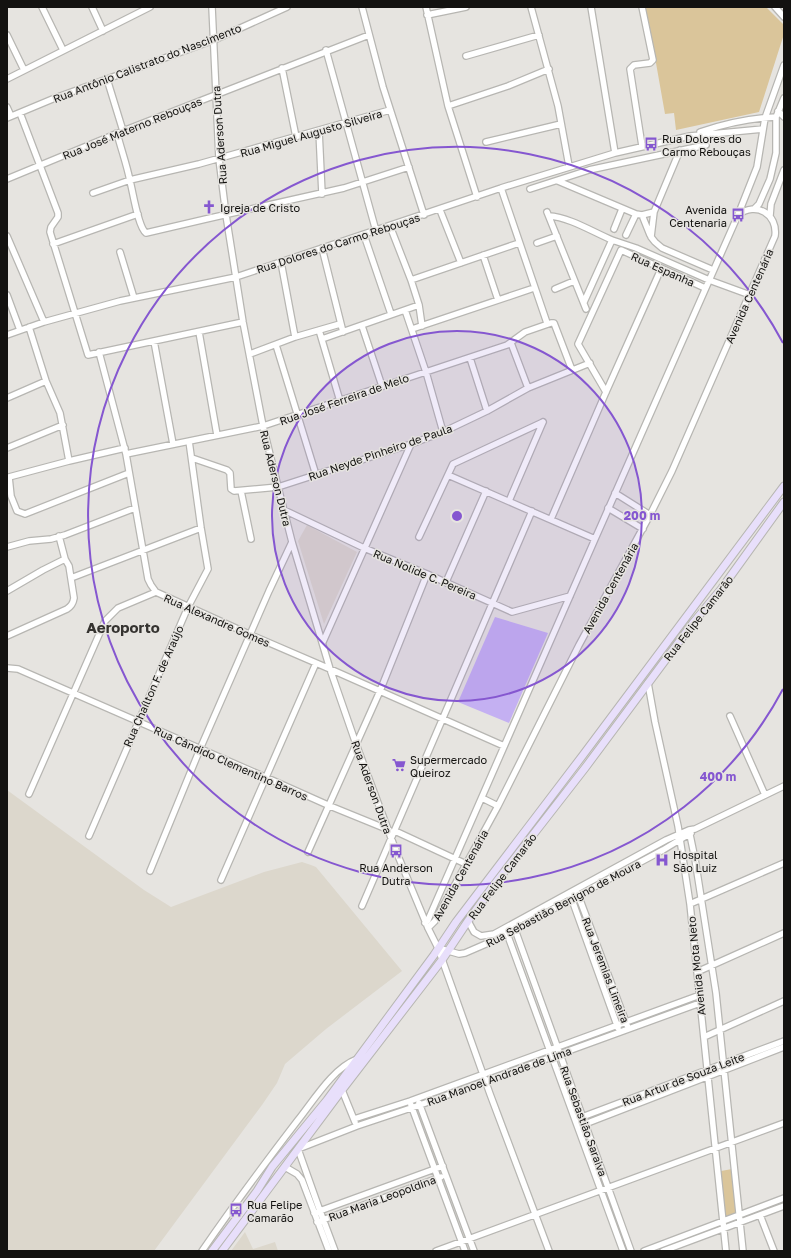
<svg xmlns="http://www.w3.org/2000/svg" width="791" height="1258" viewBox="0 0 791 1258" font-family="'Golos Text',sans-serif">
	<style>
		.built { fill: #dcd7cc }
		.green { fill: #dac59a }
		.water { fill: #c4b0f2 }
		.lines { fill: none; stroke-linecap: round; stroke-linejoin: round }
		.street-casing { stroke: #b7b6b2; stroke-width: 8 }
		.secondary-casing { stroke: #b7b6b2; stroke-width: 9 }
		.street { stroke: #fff; stroke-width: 5.5 }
		.secondary { stroke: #e8dffb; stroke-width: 7 }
		.ring { fill: none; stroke: #8557d0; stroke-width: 2 }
		.labels { text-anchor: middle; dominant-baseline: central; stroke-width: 3; stroke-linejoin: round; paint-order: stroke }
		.street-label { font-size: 11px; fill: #131210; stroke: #e6e4e0 }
		.poi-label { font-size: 11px; fill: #131210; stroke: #e6e4e0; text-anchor: start }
		.district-label { font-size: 15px; font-weight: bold; fill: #353330; stroke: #e6e4e0 }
		.centre { fill: #8557d0; stroke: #e6e4e0; stroke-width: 2 }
		.ring-label { font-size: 12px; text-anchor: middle; font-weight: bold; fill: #8557d0; stroke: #e6e4e0; stroke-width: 3; stroke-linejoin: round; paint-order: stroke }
	</style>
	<rect width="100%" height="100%" fill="#e6e4e0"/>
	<path class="built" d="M 307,525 L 357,552 L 324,624 L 298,541 Z
		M 7,790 L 144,890 L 171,907 L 264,872 L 302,862 L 311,865 L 316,867 L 402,971 L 326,1029 L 285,1064 L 277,1083 L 262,1105 L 154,1251 L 7,1251 Z
		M 245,1232 L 253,1249 L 275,1242 L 278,1251 L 231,1251 Z"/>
	<path class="green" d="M 645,7 L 766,7 L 783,24 L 784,34 L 759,112 L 676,130 L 674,113 L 665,114 L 656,63 Z
		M 732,1169 L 736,1213 L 723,1217 L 721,1171 Z"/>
	<path class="water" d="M 495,617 L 548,633 L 509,723 L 458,702 Z"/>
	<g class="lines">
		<g class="street-casing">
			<path id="street" d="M 42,7 L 63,50
				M 92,7 L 103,31
				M 212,7 L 219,159 L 226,215 L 243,322 L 263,426 L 278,487 L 292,542 L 330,669 L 356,744 L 396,851 L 428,928 L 438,948 L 490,1094 L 549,1251
				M 362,7 L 383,87 L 424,215
				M 426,7 L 448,106 L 477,197
				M 531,7 L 558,106 L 569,166
				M 591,7 L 615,153
				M 642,7 L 653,60 L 650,63 L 634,65 L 630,69 L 642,146
				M 775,7 L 784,17
				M 427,15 L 466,7
				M 7,35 L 24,70
				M 326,50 L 376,231
				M 466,56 L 539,35
				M 282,68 L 296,137
				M 7,79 L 150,7
				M 107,79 L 123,131
				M 448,106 L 508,86 L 549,69
				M 7,107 L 11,116
				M 778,111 L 784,117
				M 20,113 L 58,213 L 58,217 L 51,227 L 50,232 L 88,355 L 243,322
				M 7,118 L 55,98 L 214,40 L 287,7
				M 319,131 L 322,194
				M 700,132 C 724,124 750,118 776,117
				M 117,133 C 121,149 127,165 130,181 C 133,192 138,227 146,233 L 206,219 L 344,188 L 409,167
				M 486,142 L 561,124
				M 7,179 L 123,131 L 369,35
				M 558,181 L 636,214 L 642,215 L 654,212 L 680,150
				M 501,188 L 547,323
				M 530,189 L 589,170 L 706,145
				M 93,193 L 130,180 L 199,164 L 390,110
				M 754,209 L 759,204 L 770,179 L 776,153 L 776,117 L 784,98
				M 440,210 L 461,263
				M 547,212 L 586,309
				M 654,212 L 651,237 L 655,242 L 662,248 L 713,270
				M 642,215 L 650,235
				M 549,216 C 569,217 593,232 612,240
				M 770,216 L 771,204 L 784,170
				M 390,226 L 411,280 L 419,305 L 422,326
				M 614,229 L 622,209
				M 364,235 L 391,314
				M 626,235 L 636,214
				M 7,236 L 44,322
				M 537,243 L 557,236
				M 53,244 L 138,214
				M 322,248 L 343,332
				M 120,252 L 134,298
				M 483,255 L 498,300
				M 281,262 L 295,337
				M 411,280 L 519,243
				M 555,289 L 574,281
				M 7,295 L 20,330
				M 584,302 L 612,240 L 636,248 L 709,280 L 750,295
				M 405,310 L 426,372 L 443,432
				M 362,326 L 382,386
				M 29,327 L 46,381 L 60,413 L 69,461
				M 412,329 L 534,288
				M 319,330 L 340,401
				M 199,332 L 217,435
				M 7,335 L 44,322 L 120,301 L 236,277 L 501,188 L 615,153 L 690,136 L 763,129
				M 322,339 L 419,305
				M 154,341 L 173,444
				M 511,343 L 528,388
				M 276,345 L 316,475
				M 99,352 L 126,454 L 148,579 L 151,585 L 156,592 L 251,635 L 330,669 L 504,746
				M 250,354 L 295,337 L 340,324
				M 470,358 L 487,411
				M 606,392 L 578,344 L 621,250 L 705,288
				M 7,398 L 46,381
				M 7,448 L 63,425
				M 125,448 L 69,461 L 9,477 L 11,496 L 17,511 L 25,514 L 129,473
				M 126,454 L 263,426 L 507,345 L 525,332 L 551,323 L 554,323 L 572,370
				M 192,458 L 227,470 L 230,473 L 231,489 L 234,491 L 278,487 L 411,444 L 443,432 L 487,411 L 528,388 L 590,363
				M 448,475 L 595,539
				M 241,491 L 251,539
				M 615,493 L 650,515
				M 509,501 L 543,422
				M 608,508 L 643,529
				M 284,510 L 364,548 L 427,574 L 512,612 L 570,596
				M 551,519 L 606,392 L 661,269
				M 419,537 L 453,464 L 543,422
				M 7,547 L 29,541 L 51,539 L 65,535 L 135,508
				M 71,578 L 201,528
				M 446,582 L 486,491
				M 7,591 L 43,570 L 65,559
				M 7,636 L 67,609 C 71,606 73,604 74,598 L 69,566 L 65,559 L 59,536
				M 323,642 L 411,444
				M 7,668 L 18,669 L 265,777 L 330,806 L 389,830
				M 648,683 L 655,722 L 678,826 L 690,904 L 726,1251
				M 730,716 L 765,795
				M 29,794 L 105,621 L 118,608 L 156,592
				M 482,798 L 498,806
				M 689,830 L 695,859 L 716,993 L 743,1251
				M 395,831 L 466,864
				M 89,836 L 188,607 L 208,569 L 201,528 L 189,441
				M 308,852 L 380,691 L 427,574
				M 150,871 L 200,749 L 269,591 L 292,542
				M 221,880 L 316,663
				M 577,892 L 627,1025
				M 571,897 L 618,1028
				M 690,904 L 784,863
				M 362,906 L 532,511
				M 468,921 L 474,932 L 481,936 L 494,934 L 666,840 L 689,830 L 695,829 L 784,786
				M 425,923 L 428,920 L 595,539 L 738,215 L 757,167 L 765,118 L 784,65
				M 513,924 L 631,1251
				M 428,928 L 435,921 L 498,806 L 579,645 L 650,515 L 672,471 L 775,236 C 778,214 756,201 738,215
				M 505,928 L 623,1251
				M 438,948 L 459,954 L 465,953 L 495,940 L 663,850 L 691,833
				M 697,972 L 784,933
				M 704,1037 L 784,1001
				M 342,1090 L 355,1122
				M 419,1103 L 474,1251
				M 411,1105 L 465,1251
				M 582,1117 L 784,1041
				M 354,1119 L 410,1101 L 700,995
				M 585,1124 L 784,1047
				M 285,1167 L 297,1174 L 302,1180 L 329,1251
				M 314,1213 L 443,1166
				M 760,1215 L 774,1251
				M 317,1222 L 441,1177
				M 202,1251 C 233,1206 265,1163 298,1120 C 314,1100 333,1068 357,1059
				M 335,1251 L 320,1211 L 298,1149 L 357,1126 L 420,1105 L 700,1003
				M 436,1251 L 784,1123
				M 644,1251 L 784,1198
				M 663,1251 L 784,1206"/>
		</g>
		<g class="secondary-casing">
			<path id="secondary" d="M 212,1251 L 257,1191 L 272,1167 L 327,1100 L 434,955 L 456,922 L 583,755 L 784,486
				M 222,1251 L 342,1090 L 442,960 L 468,921 L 494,885 L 585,768 L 693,623 L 722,588 L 784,502"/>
		</g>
		<use href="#street" class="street"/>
		<use href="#secondary" class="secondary"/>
	</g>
	<circle cx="457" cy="516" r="185" fill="#8557d0" fill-opacity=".12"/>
	<g class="ring">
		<circle cx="457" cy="516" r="185"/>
		<path d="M783 689A369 369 0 1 1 783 343"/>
	</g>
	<defs>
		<g id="bus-bare" transform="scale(1.08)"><path d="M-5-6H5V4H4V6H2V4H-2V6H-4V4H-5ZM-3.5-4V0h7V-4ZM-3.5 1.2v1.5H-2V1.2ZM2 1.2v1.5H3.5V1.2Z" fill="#8557d0" stroke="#e6e4e0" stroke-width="2.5" paint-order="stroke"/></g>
		<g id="church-bare" transform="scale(1.08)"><path d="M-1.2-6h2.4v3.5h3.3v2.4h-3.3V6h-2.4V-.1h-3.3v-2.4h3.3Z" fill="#8557d0" stroke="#e6e4e0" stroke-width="2.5" paint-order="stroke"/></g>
		<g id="supermarket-bare" transform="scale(1.08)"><path d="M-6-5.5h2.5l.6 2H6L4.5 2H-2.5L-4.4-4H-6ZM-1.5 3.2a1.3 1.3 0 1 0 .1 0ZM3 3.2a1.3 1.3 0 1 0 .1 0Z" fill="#8557d0" stroke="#e6e4e0" stroke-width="2.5" paint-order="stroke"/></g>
		<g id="hospital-bare" transform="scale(1.08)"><path d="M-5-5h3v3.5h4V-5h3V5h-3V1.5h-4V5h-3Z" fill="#8557d0" stroke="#e6e4e0" stroke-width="2.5" paint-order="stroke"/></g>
	</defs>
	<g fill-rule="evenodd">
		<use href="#bus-bare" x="651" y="144"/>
		<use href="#church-bare" x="209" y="207"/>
		<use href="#bus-bare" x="738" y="215"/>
		<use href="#supermarket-bare" x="399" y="765"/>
		<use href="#bus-bare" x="396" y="851"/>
		<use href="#hospital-bare" x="662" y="860"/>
		<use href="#bus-bare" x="236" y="1210"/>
	</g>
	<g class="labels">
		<g class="street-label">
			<text transform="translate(147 63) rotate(-21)">Rua Antônio Calistrato do Nascimento</text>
			<text transform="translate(132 128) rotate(-22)">Rua José Materno Rebouças</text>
			<text transform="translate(311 133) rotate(-16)">Rua Miguel Augusto Silveira</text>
			<text transform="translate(219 135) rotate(-94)">Rua Aderson Dutra</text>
			<text transform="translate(338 243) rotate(-18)">Rua Dolores do Carmo Rebouças</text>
			<text transform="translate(663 269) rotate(24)">Rua Espanha</text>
			<text transform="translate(749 296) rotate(-66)">Avenida Centenária</text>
			<text transform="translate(344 399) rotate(-19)">Rua José Ferreira de Melo</text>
			<text transform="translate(380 452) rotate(-19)">Rua Neyde Pinheiro de Paula</text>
			<text transform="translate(276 478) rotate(76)">Rua Aderson Dutra</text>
			<text transform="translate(425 574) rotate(23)">Rua Nolide C. Pereira</text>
			<text transform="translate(610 588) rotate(-61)">Avenida Centenária</text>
			<text transform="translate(698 618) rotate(-52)">Rua Felipe Camarão</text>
			<text transform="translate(217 620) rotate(24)">Rua Alexandre Gomes</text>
			<text transform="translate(153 686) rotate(-66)">Rua Chaílton F. de Araújo</text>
			<text transform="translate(231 763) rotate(24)">Rua Cândido Clementino Barros</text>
			<text transform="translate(372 787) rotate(70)">Rua Aderson Dutra</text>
			<text transform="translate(460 875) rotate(-61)">Avenida Centenária</text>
			<text transform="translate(502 876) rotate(-53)">Rua Felipe Camarão</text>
			<text transform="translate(563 903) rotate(-28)">Rua Sebastião Benigno de Moura</text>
			<text transform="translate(696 966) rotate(-96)">Avenida Mota Neto</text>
			<text transform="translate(606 970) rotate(69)">Rua Jeremias Limeira</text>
			<text transform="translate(499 1076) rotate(-20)">Rua Manoel Andrade de Lima</text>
			<text transform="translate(683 1079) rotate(-21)">Rua Artur de Souza Leite</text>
			<text transform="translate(584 1121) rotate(70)">Rua Sebastião Saraiva</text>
			<text transform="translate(382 1198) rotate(-20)">Rua Maria Leopoldina</text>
		</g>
		<g class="poi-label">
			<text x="662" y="138">Rua Dolores do<tspan x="662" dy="13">Carmo Rebouças</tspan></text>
			<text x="220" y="207">Igreja de Cristo</text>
			<text x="727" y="209" text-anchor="end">Avenida<tspan x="727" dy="13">Centenaria</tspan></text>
			<text x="410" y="759">Supermercado<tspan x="410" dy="13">Queiroz</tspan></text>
			<text x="673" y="854">Hospital<tspan x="673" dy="13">São Luiz</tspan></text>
			<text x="396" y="867" text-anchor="middle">Rua Anderson<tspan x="396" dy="13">Dutra</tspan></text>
			<text x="247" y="1204">Rua Felipe<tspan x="247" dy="13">Camarão</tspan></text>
		</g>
		<g class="district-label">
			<text x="123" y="627">Aeroporto</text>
		</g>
	</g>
	<circle cx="457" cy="516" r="6" class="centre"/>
	<g class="ring-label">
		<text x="642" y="520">200 m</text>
		<text x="718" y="781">400 m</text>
	</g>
	<rect width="791" height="1258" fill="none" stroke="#131210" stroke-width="16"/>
</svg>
